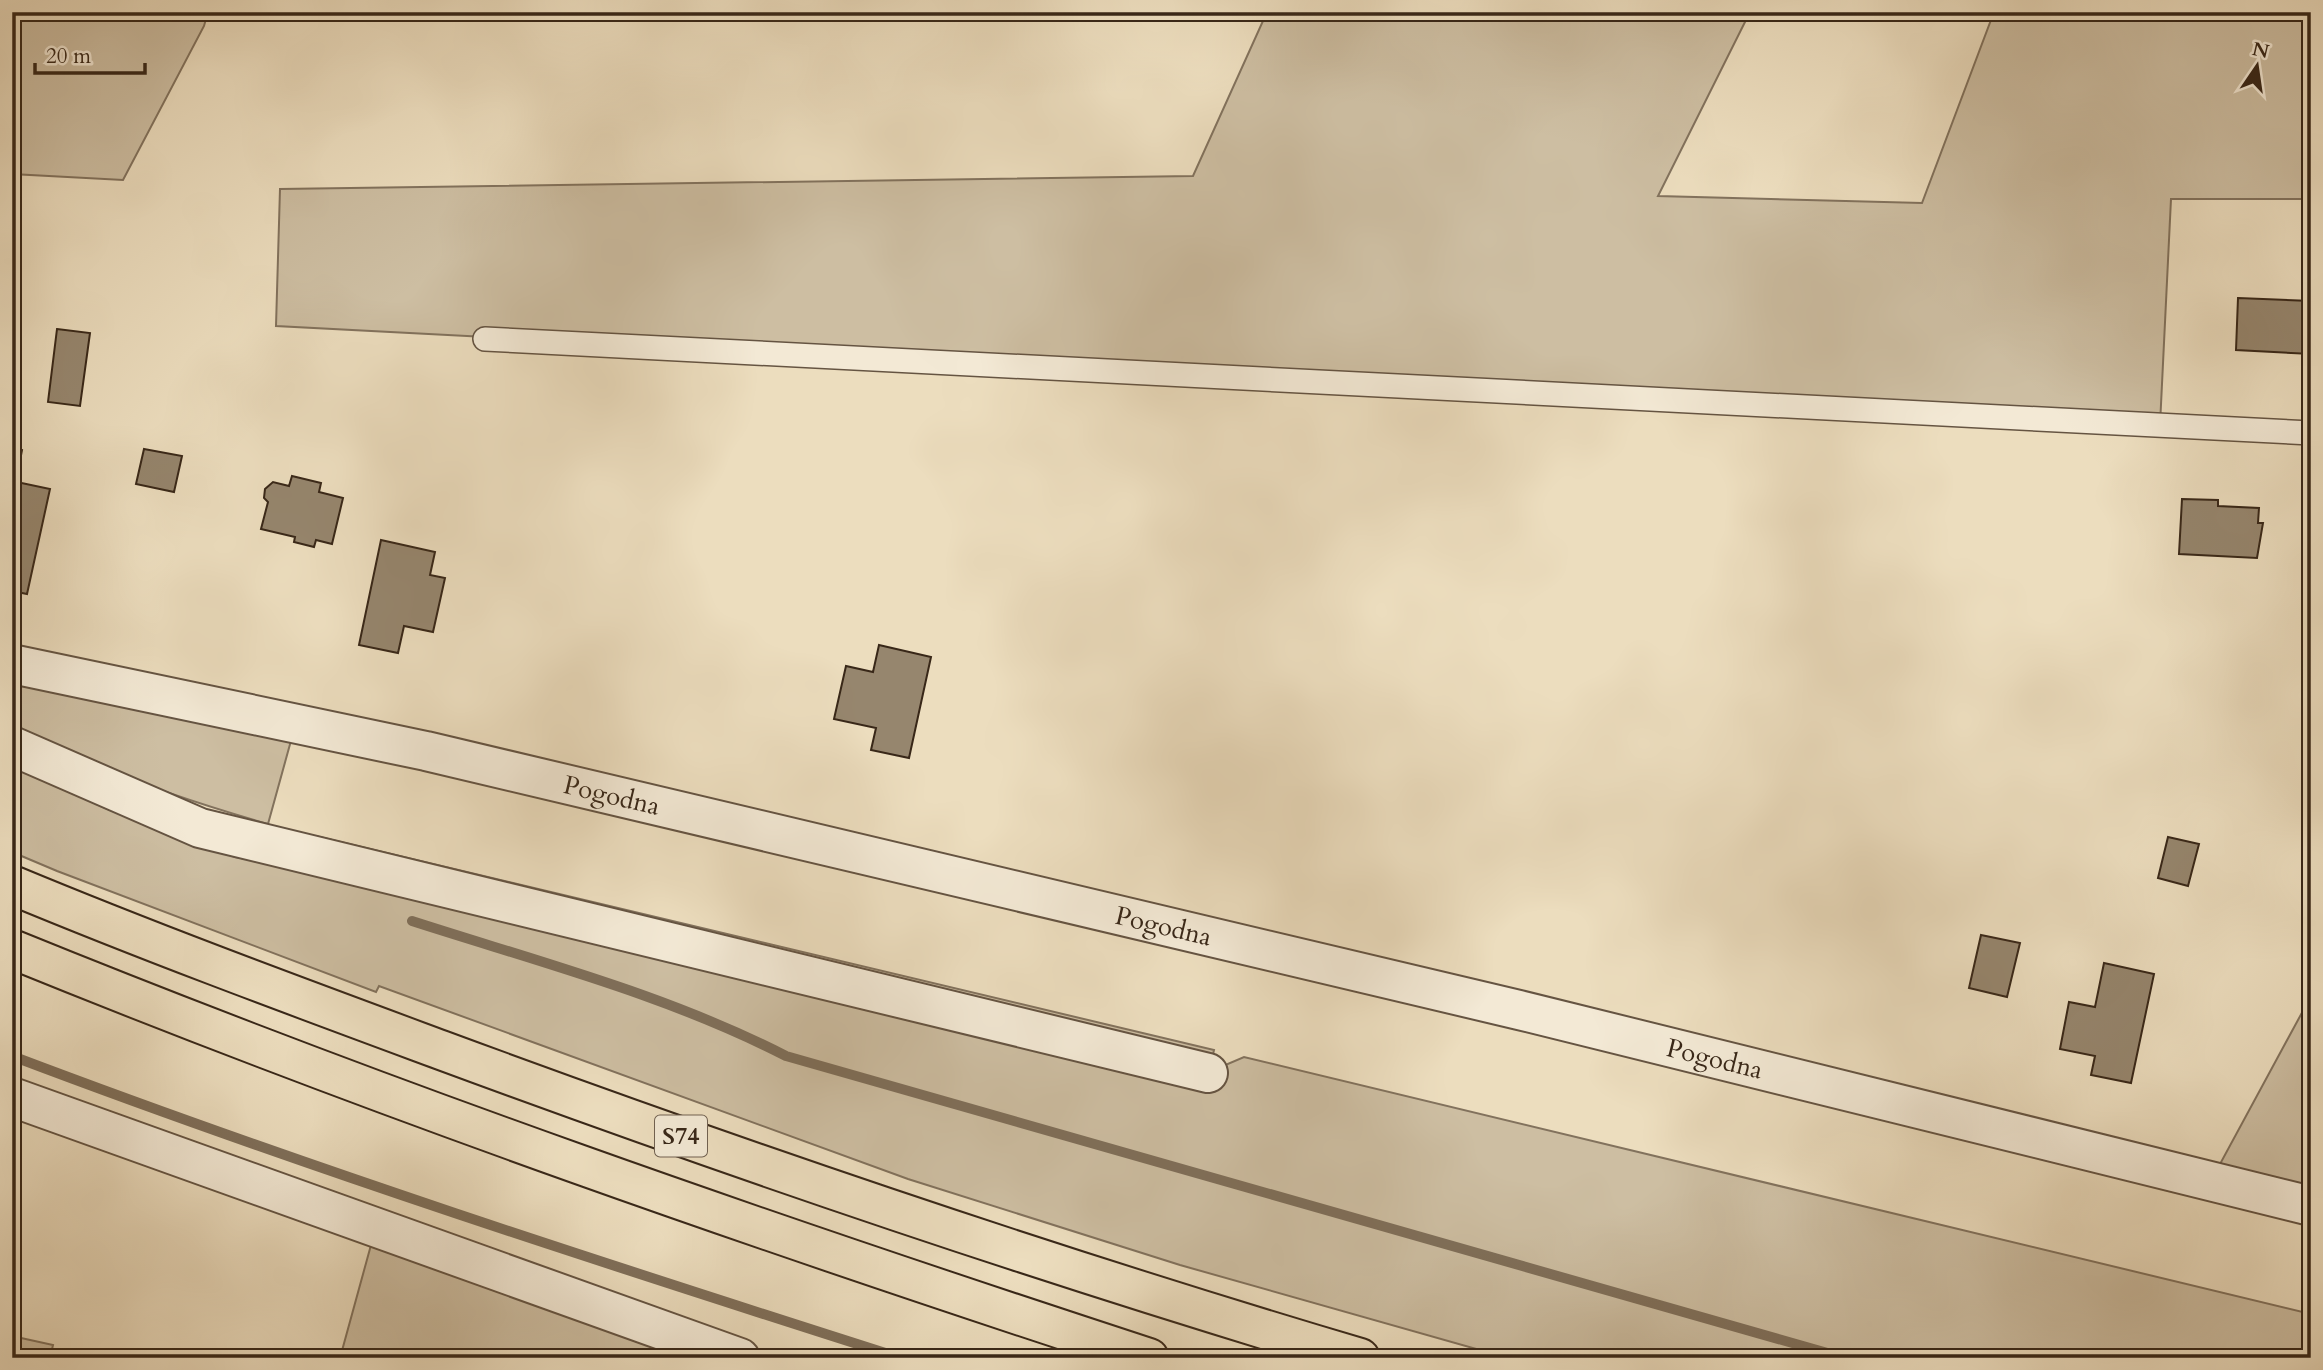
<svg xmlns="http://www.w3.org/2000/svg" width="2323" height="1370" viewBox="0 0 2323 1370" font-family="Cardo,serif">
	<style>
		.green { fill: #cdbea2; stroke: #82725d; stroke-width: 2 }
		.lines { fill: none; stroke-linecap: round; stroke-linejoin: round }
		.stream { stroke: #7f6f5a; stroke-width: 10 }
		.building { fill: #96866e; stroke: #382718; stroke-width: 2 }
		.service-casing { stroke: #655442; stroke-width: 26 }
		.minor-casing { stroke: #655442; stroke-width: 42 }
		.tertiary-casing { stroke: #655442; stroke-width: 42 }
		.motorway-casing { stroke: #382718; stroke-width: 42 }
		.service { stroke: #f3e9d5; stroke-width: 23 }
		.minor { stroke: #f3e9d5; stroke-width: 38 }
		.tertiary { stroke: #f3e9d5; stroke-width: 38 }
		.motorway { stroke: #ecddbe; stroke-width: 38 }
		.labels { text-anchor: middle; dominant-baseline: central; stroke-width: 7; stroke-linejoin: round; paint-order: stroke }
		.shield { fill: #f3e9d5; stroke: #706151; stroke-width: 2 }
		.shield-label { font-size: 24px; font-weight: bold; fill: #382718 }
		.street-label { font-size: 26px; fill: #382718; stroke: #f3e9d5 }
	</style>
	<rect width="100%" height="100%" fill="#ecddbe"/>
	<filter id="stains"><feTurbulence type="fractalNoise" baseFrequency=".00286" numOctaves="4"/><feColorMatrix values="0 0 0 0 .2 0 0 0 0 .09 0 0 0 0 .02 0 0 0 .5 -.17"/></filter>
	<radialGradient id="worn" r=".72"><stop offset=".6" stop-color="#630" stop-opacity="0"/><stop offset="1" stop-color="#630" stop-opacity=".3"/></radialGradient>
	<path class="green" d="M 12,12 L 208,12 L 204,26 L 123,180 L 12,174 Z
		M 1267,12 L 1750,12 L 1658,196 L 1922,203 L 1994,12 L 2311,12 L 2311,199 L 2171,199 L 2160,425 L 276,326 L 280,189 L 1193,176 Z
		M 12,679 L 292,737 L 268,824 C 181,799 93,769 12,728 Z
		M 12,766 L 110,810 L 235,857 L 345,877 L 320,837 L 1214,1050 L 1209,1072 L 1244,1057 L 2311,1314 L 2311,1358 L 1508,1358 L 1180,1265 L 908,1179 L 379,986 L 376,992 L 57,871 L 12,852 Z
		M 2311,996 L 2311,1189 L 2220,1164 Z
		M 371,1245 L 686,1358 L 340,1358 Z
		M 12,1336 L 53,1345 L 50,1358 L 12,1358 Z"/>
	<g class="lines">
		<path class="stream" d="M 412,921 C 539,962 667,995 786,1056 L 1845,1358
			M 12,1056 C 305,1167 603,1263 901,1358"/>
	</g>
	<path class="building" d="M 2238,298 L 2311,301 L 2311,354 L 2236,350 Z
		M 57,329 L 90,333 L 80,406 L 48,402 Z
		M 12,448 L 22,450 L 16,482 L 12,481 Z
		M 144,449 L 182,456 L 174,492 L 136,484 Z
		M 292,476 L 321,483 L 319,492 L 343,498 L 332,544 L 316,540 L 314,547 L 294,542 L 295,537 L 261,529 L 268,502 L 264,498 L 265,489 L 273,482 L 289,486 Z
		M 12,481 L 50,489 L 27,594 L 12,591 Z
		M 2182,499 L 2218,500 L 2218,506 L 2259,508 L 2258,523 L 2263,523 L 2257,558 L 2179,554 Z
		M 381,540 L 435,552 L 430,575 L 445,578 L 433,632 L 404,626 L 398,653 L 359,645 Z
		M 879,645 L 931,657 L 909,758 L 871,750 L 876,728 L 834,719 L 846,666 L 873,672 Z
		M 2168,837 L 2199,844 L 2188,886 L 2158,878 Z
		M 1981,935 L 2020,943 L 2007,997 L 1969,988 Z
		M 2104,963 L 2154,974 L 2131,1083 L 2091,1075 L 2095,1056 L 2060,1049 L 2069,1002 L 2095,1007 Z"/>
	<g class="lines">
		<g class="service-casing">
			<path id="service" d="M 485,339 L 2311,433"/>
		</g>
		<g class="minor-casing">
			<g id="minor">
				<path id="s1" d="M 12,664 L 426,751 L 1519,1010 L 2311,1206"/>
				<path d="M 12,746 L 200,828 L 1208,1073"/>
			</g>
		</g>
		<g class="tertiary-casing">
			<path id="tertiary" d="M 12,1097 L 740,1358"/>
		</g>
		<g class="motorway-casing">
			<path id="motorway" d="M 12,885 C 154,944 298,997 441,1050 C 744,1162 1050,1266 1360,1358
				M 12,949 C 386,1101 766,1233 1149,1358"/>
		</g>
		<use href="#service" class="service"/>
		<use href="#minor" class="minor"/>
		<use href="#tertiary" class="tertiary"/>
		<use href="#motorway" class="motorway"/>
	</g>
	<g class="labels">
		<rect class="shield" x="655" y="1115.5" width="52" height="41" rx="5"/>
		<g class="shield-label">
			<text x="681" y="1136">S74</text>
		</g>
		<g class="street-label">
			<text stroke="none"><textPath href="#s1" startOffset="614">Pogodna</textPath></text>
			<text stroke="none"><textPath href="#s1" startOffset="1181">Pogodna</textPath></text>
			<text stroke="none"><textPath href="#s1" startOffset="1748">Pogodna</textPath></text>
		</g>
	</g>
	<rect width="2323" height="1370" fill="none" stroke="#ecddbe" stroke-width="42"/>
	<rect x="14" y="14" width="2295" height="1342" fill="none" stroke="#382718" stroke-width="3.5"/>
	<rect x="21" y="21" width="2281" height="1328" fill="none" stroke="#382718" stroke-width="2"/>
	<g transform="translate(2257 66) rotate(13)" stroke="#f3e9d5" stroke-width="5" paint-order="stroke">
	<path d="M0-5L12 26L0 18L-12 26Z" fill="#382718"/>
	<text y="-10" font-size="19" font-weight="bold" text-anchor="middle" fill="#382718">N</text>
	</g>
	<path d="M35 63v10h110v-10" fill="none" stroke="#382718" stroke-width="3.5"/>
	<text x="46" y="63" font-size="21" fill="#382718" stroke="#f3e9d5" stroke-width="5" paint-order="stroke">20 m</text>
	<rect width="100%" height="100%" filter="url(#stains)"/>
	<rect width="100%" height="100%" fill="url(#worn)"/>
</svg>
